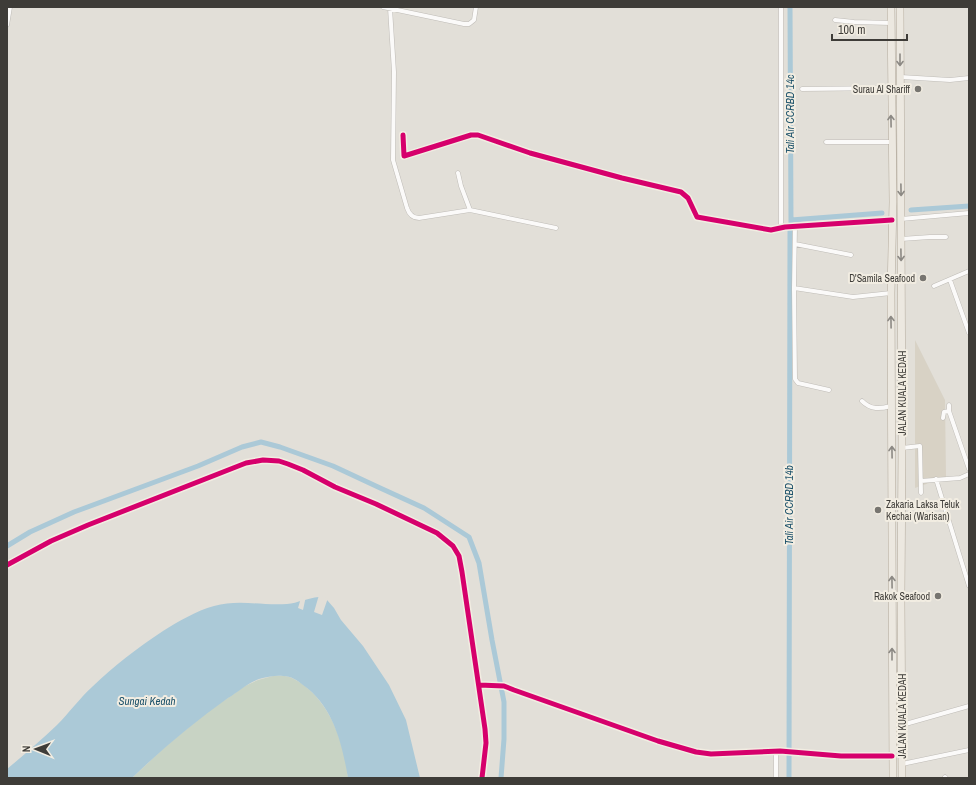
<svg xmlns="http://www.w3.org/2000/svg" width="976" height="785" viewBox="0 0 976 785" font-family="'Archivo Narrow',sans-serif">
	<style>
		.built { fill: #d8d2c5 }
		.green { fill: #c8d3c4 }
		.water { fill: #abc9d7 }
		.pier { fill: #e2dfd8 }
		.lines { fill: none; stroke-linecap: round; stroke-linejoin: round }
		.canal { stroke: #abc9d7; stroke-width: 5 }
		.minor-casing { stroke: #bfbcb7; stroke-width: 5 }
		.primary-casing { stroke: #b3aa9c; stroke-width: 8 }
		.minor { stroke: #fbfaf9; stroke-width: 4 }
		.primary { stroke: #ece8e0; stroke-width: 7 }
		.cycleway-casing { stroke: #f2ede2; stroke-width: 8 }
		.cycleway { stroke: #d6006c; stroke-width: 5 }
		.oneway { stroke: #8c8984 }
		.poi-dot { fill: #777570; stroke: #f2ede2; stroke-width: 1.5 }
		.labels { text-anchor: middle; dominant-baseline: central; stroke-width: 4; stroke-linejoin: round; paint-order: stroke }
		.poi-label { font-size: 10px; fill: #3e3c38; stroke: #f2ede2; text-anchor: end }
		.street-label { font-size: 10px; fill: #3e3c38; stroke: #f2ede2 }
		.water-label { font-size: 11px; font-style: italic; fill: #1a5069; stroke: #f2ede2 }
	</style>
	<rect width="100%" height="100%" fill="#e2dfd8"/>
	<path class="built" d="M 915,340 L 945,400 L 946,477 L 915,488 Z"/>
	<path class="green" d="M 273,676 C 281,676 288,675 294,679 C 320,692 337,724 343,751 C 346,760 347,769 348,778 L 132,778 L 165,747 L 206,713 L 245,686 L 258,680 Z"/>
	<path class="water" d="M 319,597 L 327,600 L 334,608 L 341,620 L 363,646 L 389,685 L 406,720 L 420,778 L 348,778 C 342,743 333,706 303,685 C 297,680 291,676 283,676 C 276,675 267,677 259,679 C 248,683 238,692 228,698 C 194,722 162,749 132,778 L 7,778 L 7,769 C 24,755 41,740 57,725 C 69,713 79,699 92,687 C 114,666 137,648 163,631 C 179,621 196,611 214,606 C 239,599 262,606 287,604 C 298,603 307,598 319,597 Z"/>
	<path class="pier" d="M 319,595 L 328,598 L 322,615 L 314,612 Z
		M 306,596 L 303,610 L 298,608 L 301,598 Z"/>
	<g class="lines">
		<path class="canal" d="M 790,7 L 791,224
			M 911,210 L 969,206
			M 791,220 L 882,213
			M 7,546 L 30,532 L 74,512 L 198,466 L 242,447 L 261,442 L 280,447 L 333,466 L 378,487 L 424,508 L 469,537 L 479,563 L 492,640 L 504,702 L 504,739 L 501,778
			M 789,778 L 790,231"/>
		<g class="minor-casing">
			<path id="minor" d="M 383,7 L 464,24 L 469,24 L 474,20 L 476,7
				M 781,7 L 781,228
				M 390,8 L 394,72 L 393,160 L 407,208 C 409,214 412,218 419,218 L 470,210 L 556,228
				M 835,20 L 854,22 L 891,23
				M 7,25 L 10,7
				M 901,77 L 950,80 L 969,78
				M 802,89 L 891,88
				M 403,135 L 404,156 L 471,135 L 478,135 L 530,153 L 622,178 L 681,192 L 688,198 L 697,217 L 771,230 L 785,227 L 892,220
				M 826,142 L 891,142
				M 458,173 L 461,186 L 470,210
				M 901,219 L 969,213
				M 795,226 L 794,288 L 795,379 L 798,383 L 829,390
				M 901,239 L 930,237 L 946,237
				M 795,244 L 851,255
				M 950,280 L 969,333
				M 934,286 L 969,271
				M 794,288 L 853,297 L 891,293
				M 862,401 C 871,410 880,409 891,406
				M 949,405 L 949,411 L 969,469
				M 943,418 L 944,412 L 949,411
				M 902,448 L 920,446 L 921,493
				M 936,479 L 969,586
				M 921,481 L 960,478 L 969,474
				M 7,565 L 51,541 L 88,525 L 246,463 L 263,460 L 279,461 L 288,464 L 303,470 L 335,487 L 376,504 L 437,533 L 453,546 L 459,556 L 462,572 L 485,729 L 486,743 L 482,778
				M 479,685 L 504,686 L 514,690 L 658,741 L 696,752 L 711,754 L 780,751 L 841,756 L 892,756
				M 902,725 L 969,706
				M 902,764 L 969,750
				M 945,777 L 946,778
				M 776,778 L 776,751"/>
		</g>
		<g class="primary-casing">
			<path id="primary" d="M 891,7 L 893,202 L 891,293 L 893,778
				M 900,7 L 902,448 L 901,598 L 902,778"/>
		</g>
		<use href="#minor" class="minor"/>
		<use href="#primary" class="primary"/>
		<g class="cycleway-casing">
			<path id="cycleway" d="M 403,135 L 404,156 L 471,135 L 478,135 L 530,153 L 622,178 L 681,192 L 688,198 L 697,217 L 771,230 L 785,227 L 892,220
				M 7,565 L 51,541 L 88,525 L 246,463 L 263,460 L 279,461 L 288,464 L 303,470 L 335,487 L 376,504 L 437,533 L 453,546 L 459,556 L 462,572 L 485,729 L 486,743 L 482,778
				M 479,685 L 504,686 L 514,690 L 658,741 L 696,752 L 711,754 L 780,751 L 841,756 L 892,756"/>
		</g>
		<use href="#cycleway" class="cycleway"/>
	</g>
	<defs><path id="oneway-shaft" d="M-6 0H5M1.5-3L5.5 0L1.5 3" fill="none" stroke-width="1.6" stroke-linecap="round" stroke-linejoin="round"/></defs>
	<g class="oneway">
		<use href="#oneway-shaft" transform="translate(900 60) rotate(90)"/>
		<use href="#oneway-shaft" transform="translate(891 121) rotate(-91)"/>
		<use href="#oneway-shaft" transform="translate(901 190) rotate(89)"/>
		<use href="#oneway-shaft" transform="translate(901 255) rotate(89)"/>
		<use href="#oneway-shaft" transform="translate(891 322) rotate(-91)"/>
		<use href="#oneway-shaft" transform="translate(892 452) rotate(-91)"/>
		<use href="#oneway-shaft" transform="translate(892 582) rotate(-91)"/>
		<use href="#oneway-shaft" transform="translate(892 654) rotate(-90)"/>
	</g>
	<g class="poi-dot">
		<circle cx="918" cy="89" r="4"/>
		<circle cx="923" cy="278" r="4"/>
		<circle cx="878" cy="510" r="4"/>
		<circle cx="938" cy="596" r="4"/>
	</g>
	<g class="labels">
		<g class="poi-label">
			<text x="910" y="89">Surau Al Shariff</text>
			<text x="915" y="278">D'Samila Seafood</text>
			<text x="886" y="504" text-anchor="start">Zakaria Laksa Teluk<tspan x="886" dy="12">Kechai (Warisan)</tspan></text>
			<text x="930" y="596">Rakok Seafood</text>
		</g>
		<g class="street-label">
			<text transform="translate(902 393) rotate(-90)">JALAN KUALA KEDAH</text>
			<text transform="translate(902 716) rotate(-90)">JALAN KUALA KEDAH</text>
		</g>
		<g class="water-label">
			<text transform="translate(790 114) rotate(-90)">Tali Air CCRBD 14c</text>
			<text transform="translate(789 505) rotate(-90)">Tali Air CCRBD 14b</text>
			<text x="147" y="701">Sungai Kedah</text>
		</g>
	</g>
	<rect width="976" height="785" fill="none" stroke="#3e3c38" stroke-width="16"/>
	<g transform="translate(36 749) rotate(271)" stroke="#f2ede2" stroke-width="3" paint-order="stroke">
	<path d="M0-3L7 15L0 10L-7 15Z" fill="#3e3c38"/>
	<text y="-6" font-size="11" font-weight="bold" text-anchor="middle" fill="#3e3c38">N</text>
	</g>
	<path d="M832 34v6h75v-6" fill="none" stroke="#3e3c38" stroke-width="2"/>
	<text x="838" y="34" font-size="12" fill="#3e3c38" stroke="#f2ede2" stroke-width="3" paint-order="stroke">100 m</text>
</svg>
